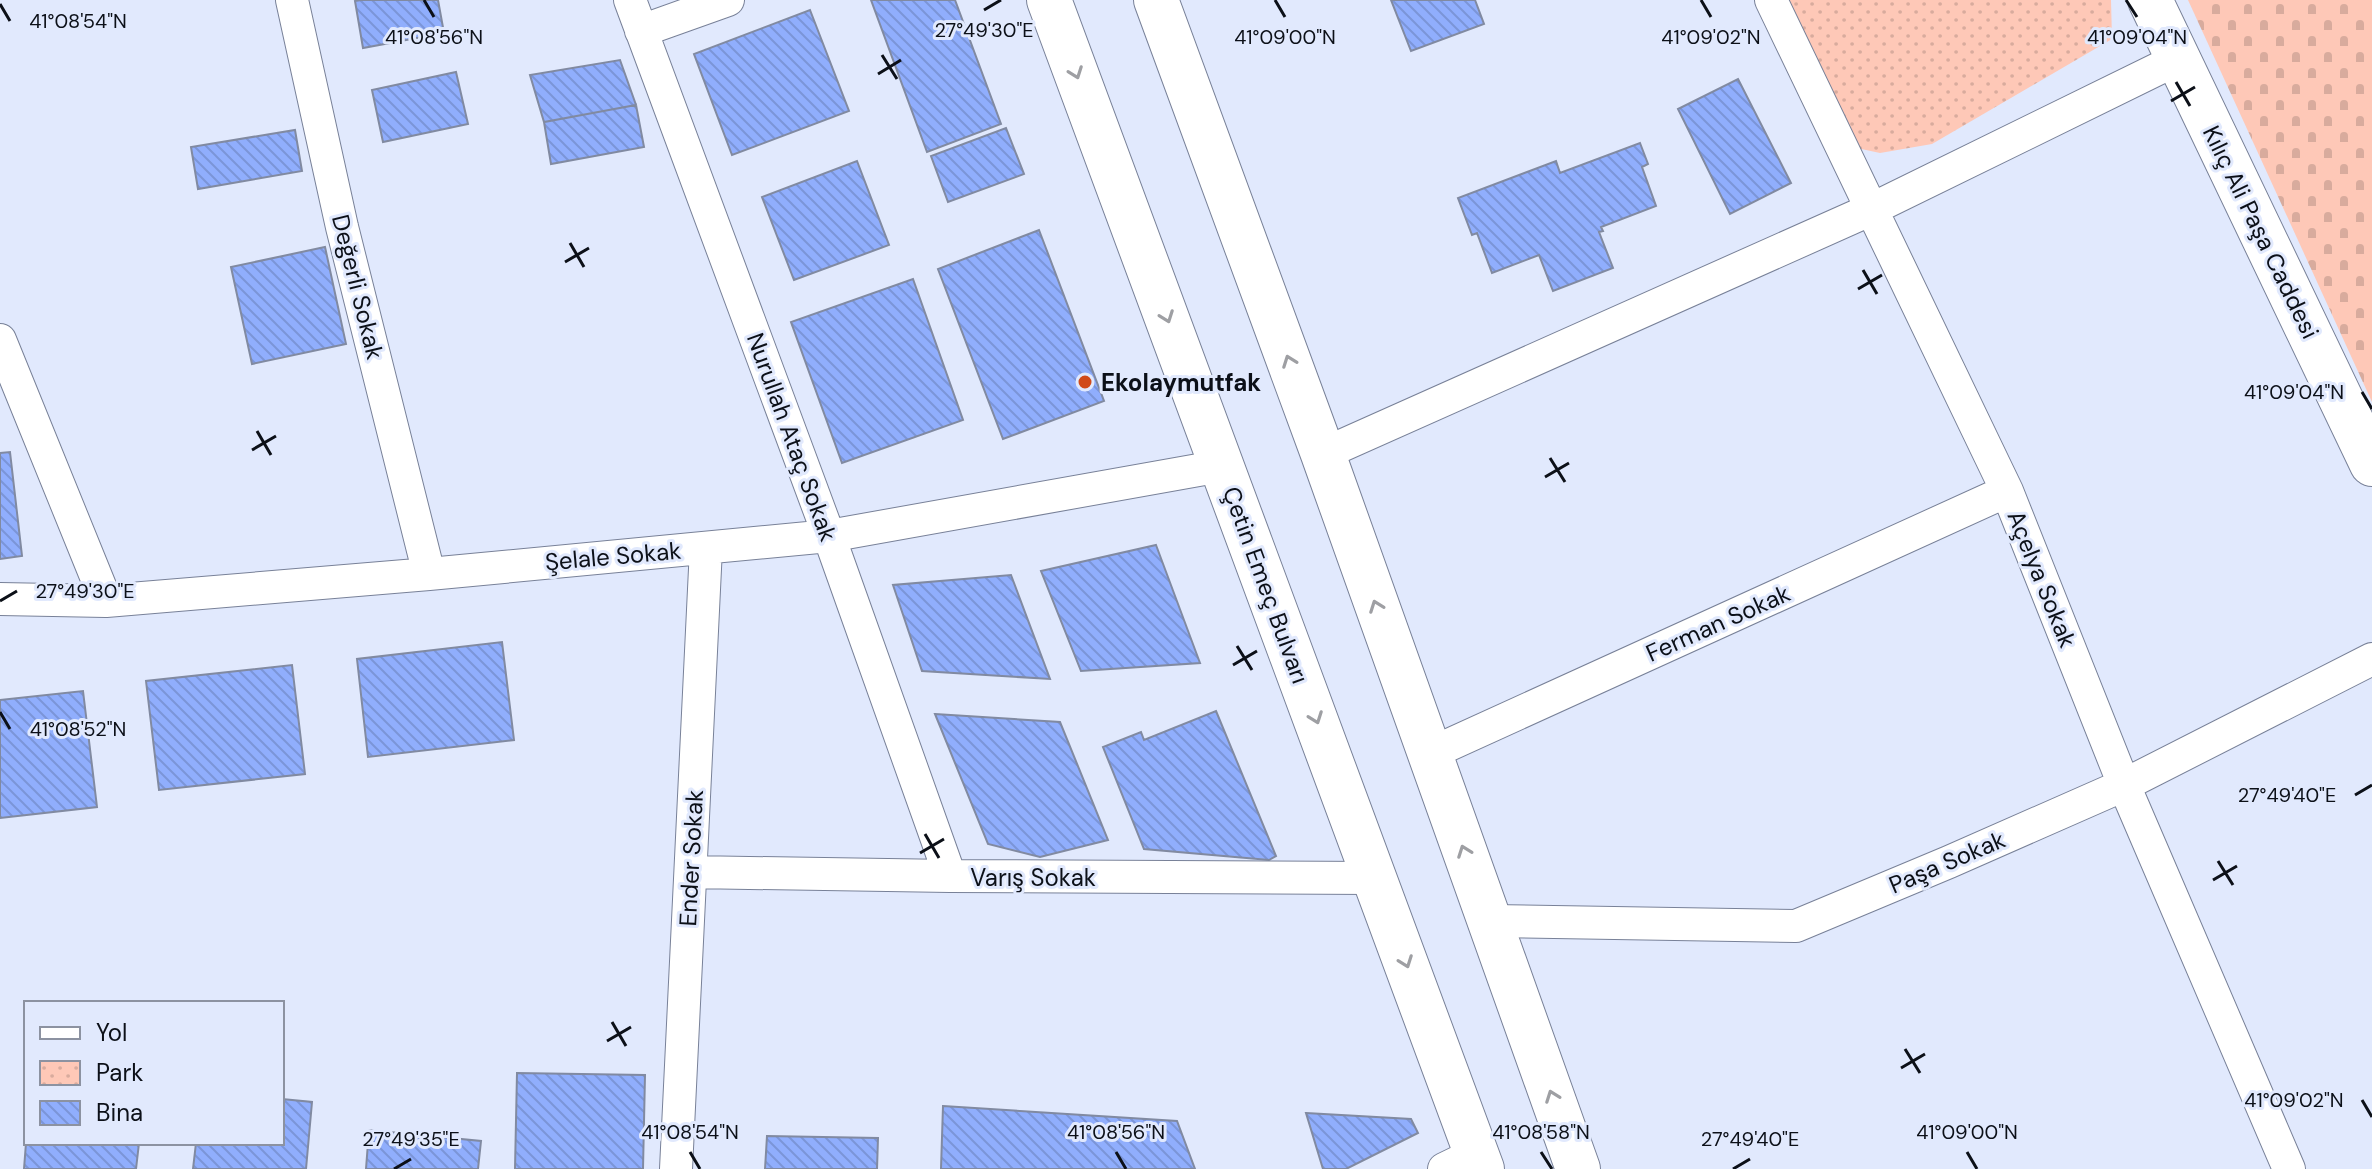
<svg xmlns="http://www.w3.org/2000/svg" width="2372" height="1169" viewBox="0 0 2372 1169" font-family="'DM Sans',sans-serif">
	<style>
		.cemetery { fill: url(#cemetery-stones) }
		.park { fill: url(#park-dots) }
		.building { fill: url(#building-back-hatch); stroke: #818aa1; stroke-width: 2 }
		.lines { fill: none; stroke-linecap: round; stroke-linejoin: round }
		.street-casing { stroke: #788198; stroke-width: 34 }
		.secondary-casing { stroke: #788198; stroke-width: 46 }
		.primary-casing { stroke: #788198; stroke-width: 46 }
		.street { stroke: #fff; stroke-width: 32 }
		.secondary { stroke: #fff; stroke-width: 44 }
		.primary { stroke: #fff; stroke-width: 44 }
		.oneway { stroke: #9e9fa3 }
		.ticks { fill: none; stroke: #0c1018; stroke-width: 3 }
		.poi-dot { fill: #d14a1a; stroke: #e1e9fd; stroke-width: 3 }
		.labels { text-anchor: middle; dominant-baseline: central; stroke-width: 6; stroke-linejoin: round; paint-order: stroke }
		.street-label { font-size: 24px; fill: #0c1018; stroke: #e1e9fd }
		.poi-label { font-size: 24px; font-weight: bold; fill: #0c1018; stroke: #e1e9fd; text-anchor: start }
		.ticks-label { font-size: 20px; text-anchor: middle; fill: #0c1018; stroke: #e1e9fd; stroke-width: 6; stroke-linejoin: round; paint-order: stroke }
	</style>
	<defs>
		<pattern id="cemetery-stones" width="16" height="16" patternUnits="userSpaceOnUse" patternTransform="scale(2)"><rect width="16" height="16" fill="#fec8b7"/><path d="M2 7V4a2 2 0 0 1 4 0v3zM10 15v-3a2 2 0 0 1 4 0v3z" fill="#d8ab9d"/></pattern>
		<pattern id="park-dots" width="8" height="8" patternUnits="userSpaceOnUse" patternTransform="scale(2)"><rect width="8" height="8" fill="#fec8b7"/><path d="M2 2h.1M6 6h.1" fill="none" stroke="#d8ab9d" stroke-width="1.8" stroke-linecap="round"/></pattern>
		<pattern id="building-back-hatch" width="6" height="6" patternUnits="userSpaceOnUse" patternTransform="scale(2)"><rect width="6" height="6" fill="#90aefd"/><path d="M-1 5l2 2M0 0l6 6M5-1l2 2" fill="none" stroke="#7b95d8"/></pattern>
	</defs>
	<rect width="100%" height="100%" fill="#e1e9fd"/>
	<path class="cemetery" d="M 2188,0 L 2372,0 L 2372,402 Z"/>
	<path class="park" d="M 1779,0 L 2111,0 L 2112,39 L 1932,144 L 1880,153 L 1852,147 Z"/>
	<path class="building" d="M 361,0 L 438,0 L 444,33 L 363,48 L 355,1 Z
		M 871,0 L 955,0 L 1001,124 L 927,152 Z
		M 1391,0 L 1475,0 L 1484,24 L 1411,51 Z
		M 810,10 L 849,111 L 732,155 L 694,54 Z
		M 620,60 L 636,105 L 544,122 L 530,75 Z
		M 456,72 L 468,124 L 383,142 L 372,90 Z
		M 1738,79 L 1791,183 L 1730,214 L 1678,109 Z
		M 636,105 L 644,147 L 551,164 L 544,122 Z
		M 1006,128 L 1024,174 L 948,202 L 931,156 Z
		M 295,130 L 302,171 L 198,189 L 191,147 Z
		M 1640,143 L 1648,164 L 1642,167 L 1656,206 L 1601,227 L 1603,231 L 1599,232 L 1613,268 L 1553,291 L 1539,255 L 1492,273 L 1477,233 L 1472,235 L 1458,198 L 1556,161 L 1560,173 Z
		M 857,161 L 889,245 L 794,280 L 762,197 Z
		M 1039,230 L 1104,401 L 1003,439 L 938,269 Z
		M 325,247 L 346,344 L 252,364 L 231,267 Z
		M 913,279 L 963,420 L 842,463 L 791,322 Z
		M 10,452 L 22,556 L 0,559 L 0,453 Z
		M 1156,545 L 1200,663 L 1081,671 L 1041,571 Z
		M 1011,575 L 1050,679 L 922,671 L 893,585 Z
		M 502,642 L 514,740 L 368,757 L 357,659 Z
		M 292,665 L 305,774 L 159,790 L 146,681 Z
		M 83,691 L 97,807 L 0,818 L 0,700 Z
		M 1216,711 L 1276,856 L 1269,860 L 1144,849 L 1103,747 L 1141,732 L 1144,740 Z
		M 935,714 L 1060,722 L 1108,840 L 1040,857 L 988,844 Z
		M 517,1073 L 645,1075 L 643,1169 L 515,1169 Z
		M 282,1099 L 312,1102 L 306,1169 L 193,1169 L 196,1143 L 282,1143 Z
		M 943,1106 L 1177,1121 L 1195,1169 L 941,1169 Z
		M 1306,1113 L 1411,1119 L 1418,1133 L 1346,1169 L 1323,1169 Z
		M 369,1130 L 481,1141 L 478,1169 L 366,1169 Z
		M 767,1136 L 878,1138 L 877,1169 L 765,1169 Z
		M 26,1143 L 139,1143 L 136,1169 L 24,1169 Z"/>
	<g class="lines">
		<g class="street-casing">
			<path id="street" d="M 292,0 L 342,227 L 429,574
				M 630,0 L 829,536 L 950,876
				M 1771,0 L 2007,491 L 2124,785 L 2289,1169
				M 641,31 L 728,0
				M 0,340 L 106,601
				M 1323,454 L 1872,209 L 2178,59
				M 0,599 L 106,601 L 429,574 L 829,536 L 1221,466
				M 1429,754 L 2007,491
				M 691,872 L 950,876 L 1375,878
				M 1489,921 L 1796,926 L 1949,862 L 2124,785 L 2372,659
				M 676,1169 L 706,548
				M 1444,1169 L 1477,1153"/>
		</g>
		<g class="secondary-casing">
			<path id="secondary" d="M 2150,0 L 2372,464"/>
		</g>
		<g class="primary-casing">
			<path id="primary" d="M 1049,0 L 1482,1169
				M 1156,0 L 1323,454 L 1578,1169"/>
		</g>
		<use href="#street" class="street"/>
		<use href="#secondary" class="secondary"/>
		<use href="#primary" class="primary"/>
	</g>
	<defs><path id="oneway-chevron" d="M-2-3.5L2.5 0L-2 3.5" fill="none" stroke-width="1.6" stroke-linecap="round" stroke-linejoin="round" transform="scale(2)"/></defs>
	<g class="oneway">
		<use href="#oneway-chevron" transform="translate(1076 73) rotate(70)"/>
		<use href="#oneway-chevron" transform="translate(1167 317) rotate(70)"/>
		<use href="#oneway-chevron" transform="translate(1289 361) rotate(-110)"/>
		<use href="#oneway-chevron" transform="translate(1376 606) rotate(-110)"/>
		<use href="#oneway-chevron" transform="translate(1316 718) rotate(70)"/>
		<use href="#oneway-chevron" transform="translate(1464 851) rotate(-110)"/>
		<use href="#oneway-chevron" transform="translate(1406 962) rotate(70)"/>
		<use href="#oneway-chevron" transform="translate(1552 1096) rotate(-110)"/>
	</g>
	<path class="ticks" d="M 424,0 L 434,17M 1275,0 L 1285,17M 1701,0 L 1711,17M 2126,0 L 2137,17M 0,4 L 10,21M 984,10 L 1001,0M 882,55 L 897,79M 878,74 L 901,60M 2176,82 L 2190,106M 2171,101 L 2195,87M 570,243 L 584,267M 565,262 L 589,248M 1863,270 L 1877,294M 1858,289 L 1882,275M 2362,392 L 2372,409M 257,431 L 271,455M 252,450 L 276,436M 1550,458 L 1565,482M 1545,477 L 1569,463M 0,601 L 17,591M 1237,646 L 1252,670M 1233,665 L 1257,651M 0,712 L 10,729M 2355,795 L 2372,785M 925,834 L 939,858M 920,853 L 944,839M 2218,861 L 2233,885M 2213,880 L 2237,866M 612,1022 L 626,1046M 607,1041 L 631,1027M 1905,1049 L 1920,1073M 1901,1068 L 1925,1054M 2362,1100 L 2372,1117M 690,1152 L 700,1169M 1116,1152 L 1126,1169M 1541,1152 L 1552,1169M 1967,1152 L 1977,1169M 394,1169 L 411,1159M 1733,1169 L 1750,1159"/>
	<circle class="poi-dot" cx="1085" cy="382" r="8"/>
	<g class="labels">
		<g class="street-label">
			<text transform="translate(2261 232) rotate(64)">Kılıç Ali Paşa Caddesi</text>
			<text transform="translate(358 287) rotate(76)">Değerli Sokak</text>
			<text transform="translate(792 437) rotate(70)">Nurullah Ataç Sokak</text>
			<text transform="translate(613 556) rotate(-5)">Şelale Sokak</text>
			<text transform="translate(2042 579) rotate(68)">Açelya Sokak</text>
			<text transform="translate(1266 585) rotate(70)">Çetin Emeç Bulvarı</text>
			<text transform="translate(1718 623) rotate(-24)">Ferman Sokak</text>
			<text transform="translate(691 858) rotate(-87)">Ender Sokak</text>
			<text transform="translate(1947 862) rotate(-23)">Paşa Sokak</text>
			<text x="1033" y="877">Varış Sokak</text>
		</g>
		<g class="poi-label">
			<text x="1101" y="382">Ekolaymutfak</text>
		</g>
	</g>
	<g class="ticks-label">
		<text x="78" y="28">41°08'54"N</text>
		<text x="984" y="37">27°49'30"E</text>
		<text x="1711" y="44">41°09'02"N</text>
		<text x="434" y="44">41°08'56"N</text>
		<text x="1285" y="44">41°09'00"N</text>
		<text x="2137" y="44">41°09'04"N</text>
		<text x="2294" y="399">41°09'04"N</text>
		<text x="85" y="598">27°49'30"E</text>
		<text x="78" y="736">41°08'52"N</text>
		<text x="2287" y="802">27°49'40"E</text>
		<text x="2294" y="1107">41°09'02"N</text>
		<text x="690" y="1139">41°08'54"N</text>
		<text x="1116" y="1139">41°08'56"N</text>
		<text x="1541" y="1139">41°08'58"N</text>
		<text x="1967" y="1139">41°09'00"N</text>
		<text x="411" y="1146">27°49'35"E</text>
		<text x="1750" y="1146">27°49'40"E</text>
	</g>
	<rect x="24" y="1001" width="260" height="144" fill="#e1e9fd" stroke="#8c92a1" stroke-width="2"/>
	<rect x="40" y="1027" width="40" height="12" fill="#ffffff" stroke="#8c92a1" stroke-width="2"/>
	<text x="96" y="1041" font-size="24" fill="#0c1018">Yol</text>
	<rect x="40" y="1061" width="40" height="24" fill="url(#park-dots)" stroke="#8c92a1" stroke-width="2"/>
	<text x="96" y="1081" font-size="24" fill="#0c1018">Park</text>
	<rect x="40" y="1101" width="40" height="24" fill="url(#building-back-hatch)" stroke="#8c92a1" stroke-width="2"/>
	<text x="96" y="1121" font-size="24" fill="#0c1018">Bina</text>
</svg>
